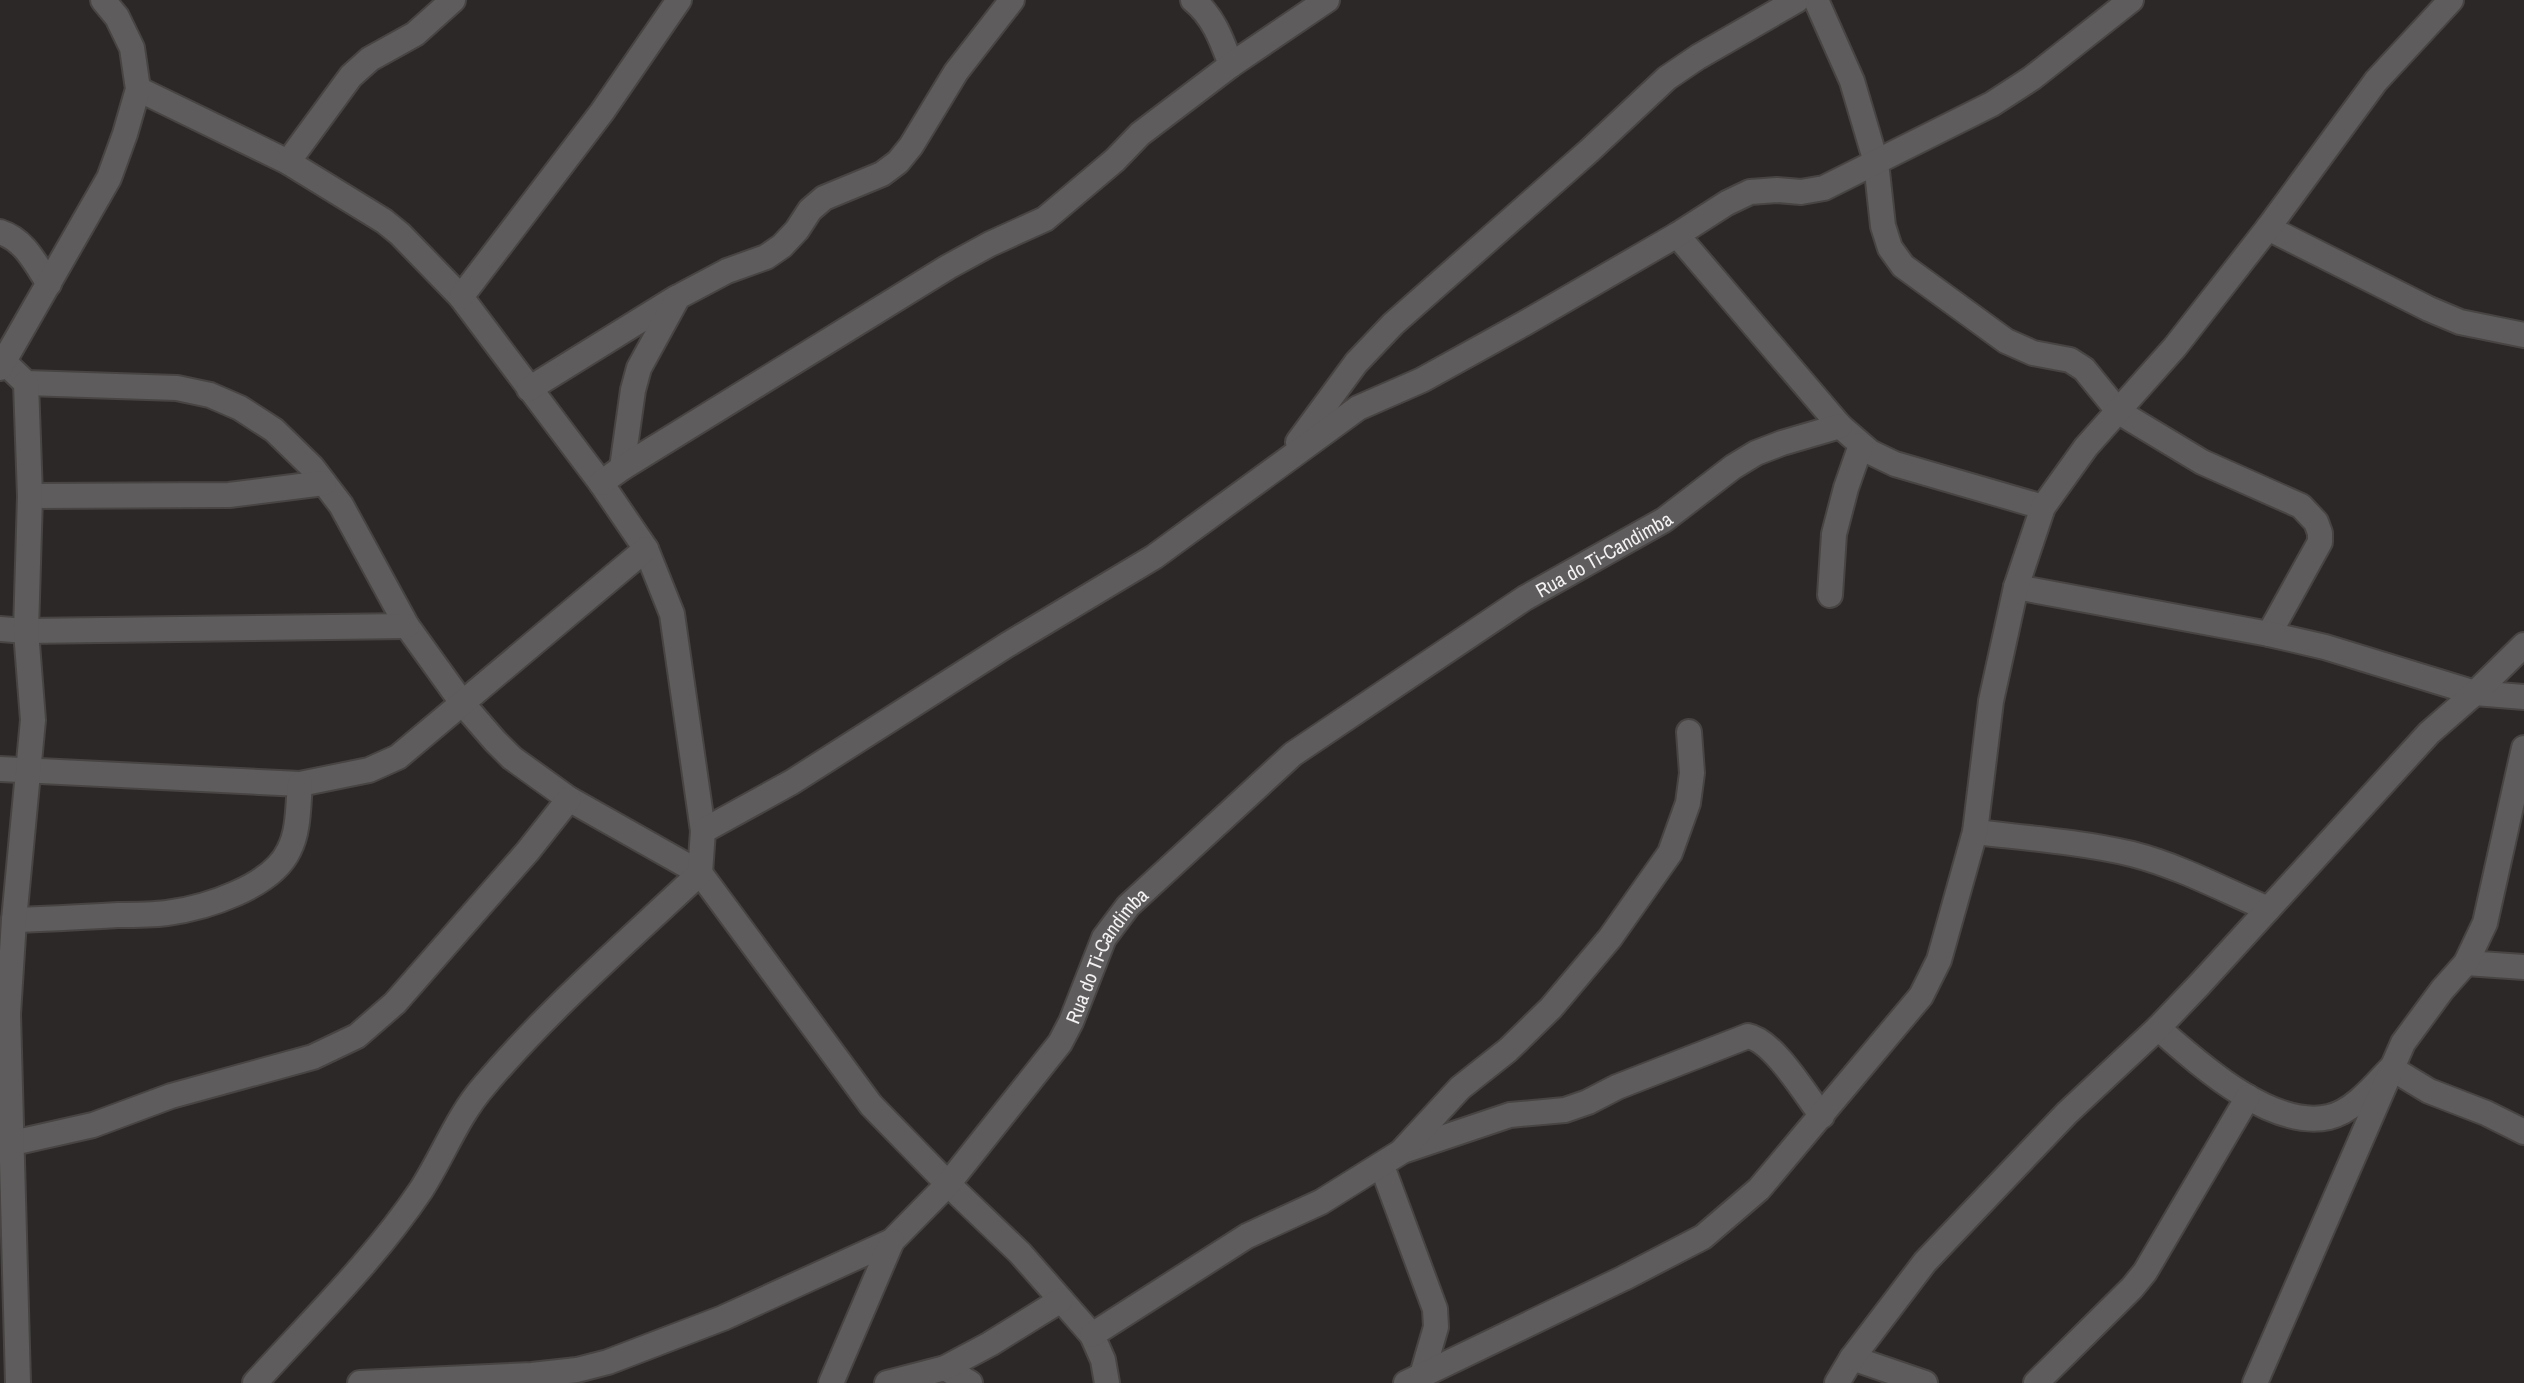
<svg xmlns="http://www.w3.org/2000/svg" width="2524" height="1383" viewBox="0 0 2524 1383" font-family="'Archivo Narrow',sans-serif">
	<style>
		.lines { fill: none; stroke-linecap: round; stroke-linejoin: round }
		.minor-casing { stroke: #484444; stroke-width: 28 }
		.minor { stroke: #5e5c5c; stroke-width: 24 }
		.labels { text-anchor: middle; dominant-baseline: central; stroke-width: 6; stroke-linejoin: round; paint-order: stroke }
		.street-label { font-size: 20px; fill: #f3f1f1; stroke: #221f1f }
	</style>
	<rect width="100%" height="100%" fill="#2c2828"/>
	<g class="lines">
		<g class="minor-casing">
			<g id="minor">
				<path d="M 1193,0 C 1214,17 1222,41 1231,65"/>
				<path d="M 1816,0 L 1852,81 L 1876,162 L 1883,226 L 1890,248 L 1903,266 L 2006,341 L 2033,353 L 2070,360 L 2084,369 L 2119,412 L 2202,462 L 2301,506 L 2316,522 L 2320,533 L 2320,542 L 2269,634"/>
				<path d="M 138,89 L 288,162 L 384,221 L 400,234 L 461,297 L 601,483 L 646,549 L 672,614 L 703,831"/>
				<path d="M 288,162 L 351,76 L 370,59 L 415,34 L 453,0"/>
				<path d="M 2268,228 L 2429,309 L 2460,322 L 2524,335"/>
				<path d="M 0,232 C 25,240 35,263 49,284"/>
				<path d="M 1677,235 L 1840,426 L 1870,452 L 1895,464 L 2043,507"/>
				<path d="M 461,297 L 602,112 L 679,0"/>
				<path d="M 4,362 L 26,383 L 177,388 L 210,395 L 240,408 L 274,430 L 312,467 L 341,505 L 407,626 L 463,704 L 495,741 L 512,758 L 569,799 L 700,873 L 871,1105 L 948,1184 L 1020,1253 L 1092,1335 L 1103,1360 L 1107,1383"/>
				<path d="M 0,368 L 109,178 L 125,134 L 138,89 L 132,48 L 117,17 L 103,0"/>
				<path d="M 529,389 L 676,298"/>
				<path d="M 1298,442 L 1356,363 L 1393,324 L 1589,151 L 1667,78 L 1698,57 L 1797,0"/>
				<path d="M 622,468 L 633,390 L 639,368 L 678,297 L 727,271 L 766,257 L 782,246 L 797,230 L 810,210 L 824,198 L 882,174 L 898,162 L 911,146 L 956,72 L 1012,0"/>
				<path d="M 601,483 L 622,468 L 948,267 L 990,244 L 1045,219 L 1115,160 L 1140,134 L 1231,65 L 1327,0"/>
				<path d="M 30,496 L 229,495 L 324,483"/>
				<path d="M 2016,587 L 2269,634 L 2325,647 L 2475,693 L 2524,697"/>
				<path d="M 1830,595 L 1834,534 L 1846,488 L 1861,445"/>
				<path d="M 0,629 L 26,631 L 407,626"/>
				<path d="M 0,769 L 300,784 L 369,770 L 398,757 L 646,549"/>
				<path d="M 1975,832 C 2027,838 2081,842 2132,854 C 2179,866 2224,890 2268,909"/>
				<path d="M 14,920 C 49,919 84,917 118,915 C 135,915 151,915 167,913 C 205,908 272,887 289,850 C 299,831 298,805 300,784"/>
				<path d="M 2466,963 L 2524,967"/>
				<path d="M 2158,1028 C 2198,1063 2271,1130 2329,1117 C 2354,1111 2374,1086 2391,1068 L 2429,1091 L 2486,1113 L 2524,1132"/>
				<path d="M 13,1143 L 93,1125 L 171,1096 L 313,1057 L 357,1036 L 395,1003 L 528,851 L 569,799"/>
				<path d="M 1406,1150 L 1510,1115 L 1565,1110 L 1588,1102 L 1617,1087 L 1748,1036 C 1774,1041 1805,1094 1822,1116"/>
				<path d="M 1382,1166 L 1435,1309 L 1436,1327 L 1422,1375"/>
				<path d="M 1092,1335 L 1247,1236 L 1321,1202 L 1401,1152 L 1460,1088 L 1508,1050 L 1551,1008 L 1610,938 L 1670,853 L 1688,803 L 1692,773 L 1689,732"/>
				<path d="M 1852,1358 L 1925,1383"/>
				<path d="M 945,1368 L 970,1383"/>
				<path d="M 18,1383 L 8,1014 L 14,920 L 33,720 L 26,631 L 30,496 L 26,383"/>
				<path d="M 255,1383 C 312,1320 374,1260 421,1190 C 443,1156 457,1117 484,1086 C 549,1009 627,942 700,873 L 703,831 L 792,782 L 1007,645 L 1154,557 L 1358,408 L 1422,380 L 1525,323 L 1677,235 L 1727,203 L 1750,192 L 1777,190 L 1801,192 L 1824,188 L 1992,104 L 2032,78 L 2131,0"/>
				<path id="s1" d="M 360,1383 L 532,1375 L 577,1370 L 608,1362 L 723,1318 L 892,1241 L 948,1184 L 1060,1043 L 1071,1022 L 1104,938 L 1128,906 L 1293,754 L 1525,598 L 1664,520 L 1733,467 L 1756,453 L 1782,443 L 1840,426"/>
				<path d="M 831,1383 L 892,1241"/>
				<path d="M 887,1383 L 945,1368 L 990,1344 L 1061,1300"/>
				<path d="M 1406,1383 L 1624,1278 L 1703,1237 L 1759,1189 L 1921,996 L 1939,960 L 1975,832 L 1991,701 L 2016,587 L 2043,507 L 2086,447 L 2175,347 L 2268,228 L 2376,81 L 2451,0"/>
				<path d="M 1837,1383 L 1852,1358 L 1925,1262 L 2067,1113 L 2158,1028 L 2200,984 L 2429,733 L 2475,693 L 2524,645"/>
				<path d="M 2036,1383 L 2132,1288 L 2145,1272 L 2248,1097"/>
				<path d="M 2255,1383 L 2403,1043 L 2442,990 L 2466,963 L 2485,923 L 2524,748"/>
			</g>
		</g>
		<use href="#minor" class="minor"/>
	</g>
	<g class="labels">
		<g class="street-label">
			<text stroke="none"><textPath href="#s1" startOffset="1566">Rua do Ti-Candimba</textPath></text>
			<text stroke="none"><textPath href="#s1" startOffset="918">Rua do Ti-Candimba</textPath></text>
		</g>
	</g>
</svg>
